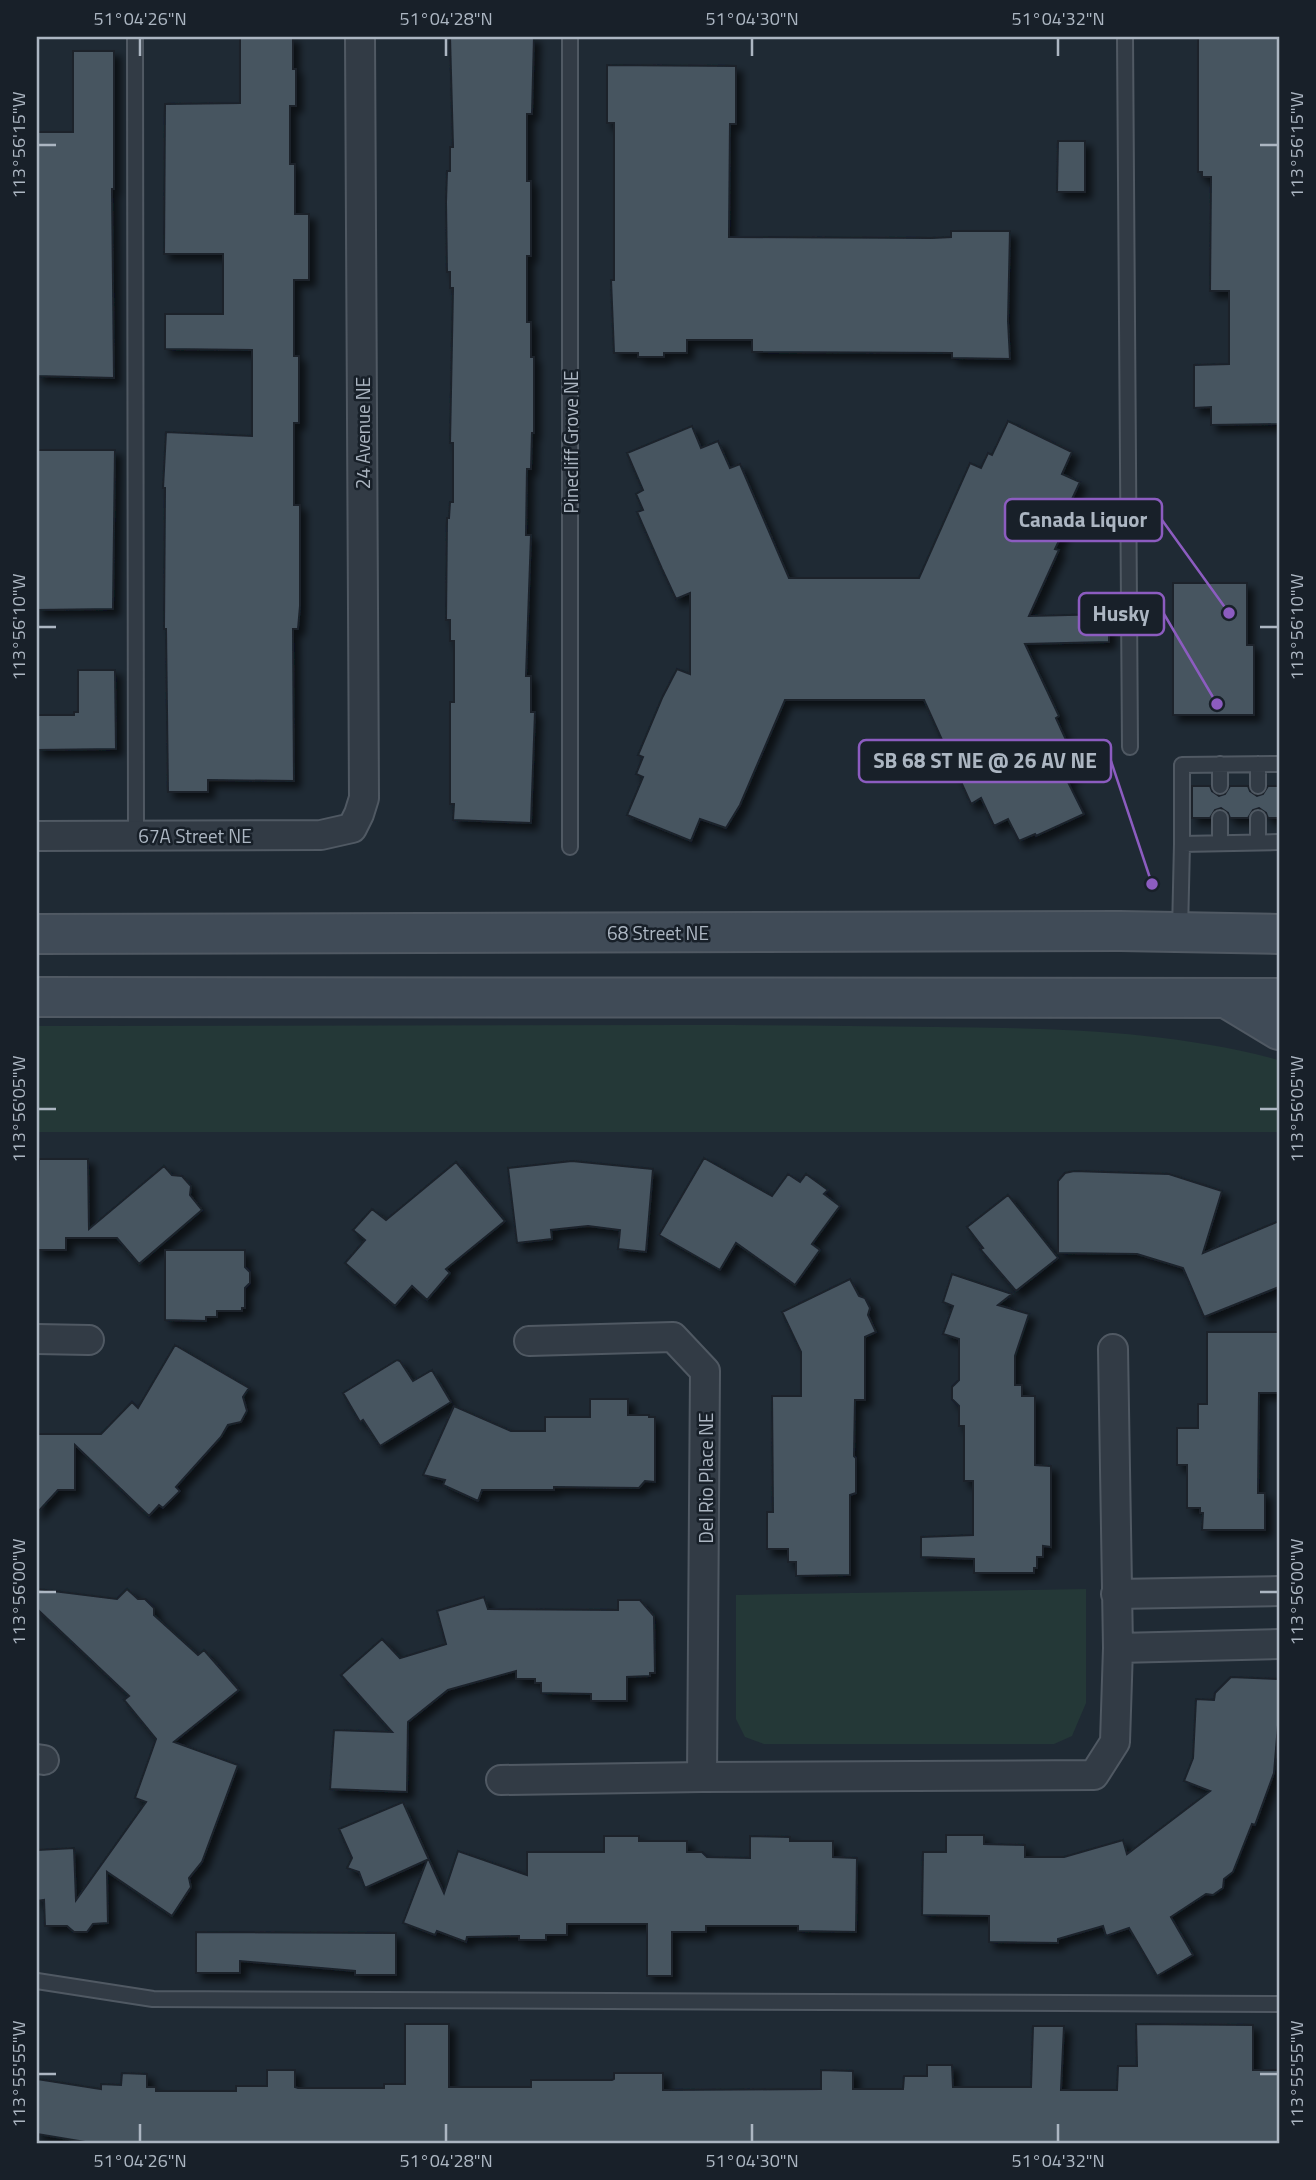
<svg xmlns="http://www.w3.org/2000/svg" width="1316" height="2180" viewBox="0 0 1316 2180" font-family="'Titillium Web',sans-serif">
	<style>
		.green { fill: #243837 }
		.building { fill: #475460; stroke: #1a222b; stroke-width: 2; filter: url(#shadow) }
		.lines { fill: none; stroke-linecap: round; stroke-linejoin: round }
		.service-casing { stroke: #505963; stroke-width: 18 }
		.minor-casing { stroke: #505963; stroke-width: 32 }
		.secondary-casing { stroke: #505963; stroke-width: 42 }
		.service { stroke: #323b45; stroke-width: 14 }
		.minor { stroke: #323b45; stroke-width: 28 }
		.secondary { stroke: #404b57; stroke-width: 38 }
		.ticks { fill: none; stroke: #acb6c2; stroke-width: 2.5 }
		.labels { text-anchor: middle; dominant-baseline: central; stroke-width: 5; stroke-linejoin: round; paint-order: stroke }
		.street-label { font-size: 19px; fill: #acb6c2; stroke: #182029 }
		.leader { fill: none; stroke: #8c5cc0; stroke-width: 2.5 }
		.callout-dot { fill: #8c5cc0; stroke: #182029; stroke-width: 2.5 }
		.callout { fill: #182029; stroke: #8c5cc0; stroke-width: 2.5 }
		.callout-label { font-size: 21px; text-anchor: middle; font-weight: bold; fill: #acb6c2 }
		.neatline { fill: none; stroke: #acb6c2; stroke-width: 2.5 }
		.ticks-label { font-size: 18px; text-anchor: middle; fill: #acb6c2 }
	</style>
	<defs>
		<filter id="shadow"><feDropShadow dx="6" dy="6" stdDeviation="3.5" flood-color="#0009"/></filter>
	</defs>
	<rect width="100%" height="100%" fill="#1f2a34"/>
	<path class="green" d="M 697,1025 C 777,1025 857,1026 936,1027 C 1051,1028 1168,1030 1279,1060 L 1279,1132 L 37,1132 L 37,1026 Z
		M 1086,1589 L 1086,1703 L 1072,1736 L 1054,1744 L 764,1744 L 745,1737 L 736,1719 L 736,1595 Z"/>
	<path class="building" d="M 240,37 L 293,37 L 293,69 L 296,69 L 296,106 L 290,106 L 290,164 L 295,164 L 295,214 L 309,214 L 309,280 L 294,280 L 294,356 L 299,356 L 299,423 L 294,423 L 294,505 L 300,505 L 300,606 L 298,629 L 293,629 L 294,781 L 208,780 L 208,792 L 168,792 L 166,629 L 164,629 L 165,488 L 163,488 L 166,432 L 252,436 L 252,350 L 165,349 L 165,314 L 223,314 L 223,254 L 164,254 L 165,104 L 240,103 Z
		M 450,37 L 534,37 L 532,114 L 527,114 L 527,181 L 531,181 L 531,256 L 527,256 L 527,322 L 531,322 L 531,357 L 534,357 L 534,433 L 532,433 L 531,469 L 527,469 L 526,535 L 531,535 L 526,676 L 531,676 L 531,712 L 535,712 L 531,823 L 453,820 L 454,804 L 450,804 L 450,702 L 454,702 L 454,641 L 450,641 L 450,620 L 446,620 L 447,518 L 449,518 L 450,502 L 453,502 L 453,443 L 450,443 L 453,288 L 450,288 L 450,272 L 447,272 L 446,202 L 447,171 L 450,171 L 450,147 L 453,147 Z
		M 1198,37 L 1279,37 L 1279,424 L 1211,425 L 1211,407 L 1194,408 L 1194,365 L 1229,364 L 1229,291 L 1210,291 L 1211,177 L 1202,177 L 1202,172 L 1198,172 Z
		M 73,51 L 114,51 L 114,189 L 112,189 L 114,378 L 37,376 L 37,132 L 73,132 Z
		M 607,65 L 736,66 L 736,124 L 730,124 L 729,237 L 932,238 L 951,237 L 951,231 L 1010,231 L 1008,321 L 1010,359 L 952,358 L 952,353 L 752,352 L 752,340 L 687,340 L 687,353 L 664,353 L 664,357 L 638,357 L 638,353 L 614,353 L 611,280 L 614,280 L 614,123 L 607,123 Z
		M 1058,141 L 1085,141 L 1085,192 L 1057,192 Z
		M 1008,421 L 1072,452 L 1062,474 L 1080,482 L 1067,510 L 1073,512 L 1055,549 L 1059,550 L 1029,616 L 1109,614 L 1109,642 L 1025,644 L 1059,716 L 1056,718 L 1073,755 L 1066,758 L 1075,774 L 1066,778 L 1084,814 L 1036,836 L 1035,834 L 1019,841 L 1008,819 L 994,826 L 981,798 L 971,804 L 924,700 L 785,700 L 740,805 L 726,828 L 700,819 L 691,841 L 627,815 L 643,777 L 636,774 L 643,757 L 638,755 L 662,698 L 677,669 L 690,674 L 690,593 L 676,599 L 662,569 L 637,512 L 643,510 L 636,494 L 643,490 L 627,453 L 692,426 L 701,448 L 718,441 L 730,468 L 740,464 L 789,578 L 919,578 L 970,463 L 981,468 L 988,453 L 992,455 Z
		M 37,450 L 115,450 L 113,609 L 37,610 Z
		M 1173,583 L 1247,583 L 1247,645 L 1254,645 L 1254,715 L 1173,715 Z
		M 78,670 L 115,670 L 116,749 L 37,750 L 37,715 L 74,715 L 74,712 L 78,712 Z
		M 1192,786 L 1210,786 L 1212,791 L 1219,796 L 1225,794 L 1230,786 L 1248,786 L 1250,791 L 1257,796 L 1263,794 L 1268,786 L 1279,786 L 1279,818 L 1268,818 L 1266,813 L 1259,808 L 1253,810 L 1248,818 L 1230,818 L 1228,813 L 1221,808 L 1215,810 L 1210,818 L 1192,818 Z
		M 704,1158 L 772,1196 L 788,1174 L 800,1182 L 806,1174 L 828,1190 L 824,1194 L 840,1206 L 812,1244 L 820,1250 L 795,1285 L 736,1243 L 720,1270 L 659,1235 Z
		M 39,1159 L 88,1159 L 89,1229 L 164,1166 L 172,1175 L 182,1176 L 191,1186 L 190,1195 L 202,1210 L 139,1264 L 117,1238 L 66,1238 L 66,1250 L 37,1250 Z
		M 572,1161 L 653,1169 L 646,1252 L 618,1249 L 620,1230 L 588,1226 L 551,1230 L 552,1239 L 517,1243 L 508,1168 Z
		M 456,1162 L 505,1221 L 446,1269 L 450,1273 L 427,1300 L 412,1286 L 395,1306 L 345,1263 L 365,1240 L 353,1230 L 372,1209 L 386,1220 Z
		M 1074,1171 L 1169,1174 L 1222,1191 L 1203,1253 L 1279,1221 L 1279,1287 L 1204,1317 L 1183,1268 L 1137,1254 L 1058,1253 L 1058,1181 L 1065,1173 Z
		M 1008,1195 L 1058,1258 L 1016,1291 L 980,1249 L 983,1248 L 967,1227 Z
		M 165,1250 L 245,1250 L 245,1267 L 250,1272 L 250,1283 L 245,1288 L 245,1308 L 242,1308 L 242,1311 L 217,1311 L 217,1317 L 206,1317 L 206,1321 L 165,1320 Z
		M 952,1274 L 1012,1294 L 998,1305 L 1029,1314 L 1015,1356 L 1015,1385 L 1022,1385 L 1022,1396 L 1035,1396 L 1035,1465 L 1051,1466 L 1051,1547 L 1043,1546 L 1043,1557 L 1037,1557 L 1037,1568 L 1034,1568 L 1034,1573 L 974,1573 L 974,1559 L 921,1557 L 921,1537 L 973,1535 L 973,1481 L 964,1481 L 964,1426 L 959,1426 L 959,1406 L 952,1399 L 952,1387 L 959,1380 L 959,1339 L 943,1334 L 953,1306 L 943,1302 Z
		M 850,1279 L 859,1296 L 865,1298 L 870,1308 L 868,1315 L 876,1332 L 865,1337 L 865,1400 L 855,1400 L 854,1456 L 856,1458 L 856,1493 L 850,1495 L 850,1575 L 796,1576 L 796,1562 L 788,1562 L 788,1549 L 767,1549 L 767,1512 L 773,1512 L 772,1396 L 801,1396 L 801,1352 L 782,1312 Z
		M 1207,1332 L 1279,1332 L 1279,1393 L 1259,1393 L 1258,1493 L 1265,1493 L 1265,1530 L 1202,1530 L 1203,1513 L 1200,1513 L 1200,1508 L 1187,1508 L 1187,1465 L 1177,1465 L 1177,1428 L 1198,1428 L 1198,1404 L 1207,1404 Z
		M 175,1345 L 249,1388 L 243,1397 L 247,1411 L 241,1422 L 228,1425 L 221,1437 L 176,1487 L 180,1491 L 163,1508 L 159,1505 L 149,1516 L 75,1445 L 75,1490 L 58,1490 L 37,1513 L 37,1434 L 101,1434 L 132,1402 L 138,1408 Z
		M 397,1360 L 400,1361 L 413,1381 L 432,1370 L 451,1402 L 380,1446 L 363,1420 L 360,1422 L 343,1393 Z
		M 590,1399 L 628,1399 L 628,1415 L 649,1415 L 649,1417 L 655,1417 L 655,1482 L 645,1481 L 639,1488 L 554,1487 L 554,1490 L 482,1490 L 478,1501 L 443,1485 L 445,1480 L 423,1475 L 454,1406 L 511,1431 L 545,1431 L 545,1417 L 590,1417 Z
		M 37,1589 L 117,1599 L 127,1589 L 138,1599 L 145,1599 L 154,1608 L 154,1615 L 198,1655 L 204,1650 L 239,1690 L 174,1742 L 238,1765 L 202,1862 L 189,1878 L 191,1887 L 172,1916 L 107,1872 L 108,1923 L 93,1924 L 87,1932 L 74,1932 L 67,1926 L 45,1926 L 44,1900 L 37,1901 L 37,1850 L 74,1848 L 76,1900 L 146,1802 L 135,1798 L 156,1739 L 124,1700 L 129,1696 L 37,1609 Z
		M 484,1597 L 488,1609 L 618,1610 L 618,1600 L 640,1600 L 654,1616 L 655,1673 L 650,1673 L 650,1676 L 627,1677 L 627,1701 L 591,1701 L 591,1694 L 541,1693 L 541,1683 L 535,1683 L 535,1679 L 516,1679 L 516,1671 L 448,1690 L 408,1722 L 407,1792 L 330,1789 L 334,1730 L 392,1732 L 341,1675 L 382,1639 L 400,1658 L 446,1644 L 437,1611 Z
		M 1231,1677 L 1279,1679 L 1279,1713 L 1274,1773 L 1255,1825 L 1252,1824 L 1233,1872 L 1224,1879 L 1223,1888 L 1213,1895 L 1206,1894 L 1171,1917 L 1193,1955 L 1157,1976 L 1129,1928 L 1106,1936 L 1103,1926 L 1058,1939 L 1058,1943 L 989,1942 L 989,1916 L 922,1915 L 923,1852 L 946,1852 L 946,1835 L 984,1835 L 984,1844 L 1025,1845 L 1025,1857 L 1064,1857 L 1123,1840 L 1127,1854 L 1210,1791 L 1184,1781 L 1193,1758 L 1196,1699 L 1214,1700 L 1215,1693 Z
		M 403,1802 L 444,1893 L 458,1851 L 527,1875 L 527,1852 L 604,1852 L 604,1836 L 639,1836 L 639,1841 L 687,1841 L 687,1852 L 702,1852 L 707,1857 L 750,1858 L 750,1836 L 790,1837 L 790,1841 L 833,1841 L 833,1857 L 857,1858 L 856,1932 L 798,1931 L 798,1926 L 706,1926 L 706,1932 L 672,1932 L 672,1976 L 647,1976 L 647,1924 L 567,1924 L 567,1935 L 546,1935 L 546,1940 L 519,1940 L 519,1936 L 467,1937 L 466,1942 L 437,1931 L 435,1935 L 403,1923 L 427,1860 L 365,1888 L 359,1872 L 347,1868 L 352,1858 L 339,1829 Z
		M 196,1932 L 396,1933 L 396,1975 L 355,1975 L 355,1971 L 240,1961 L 240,1973 L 196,1973 Z
		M 405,2024 L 449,2024 L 449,2087 L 531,2087 L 531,2080 L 612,2080 L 614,2079 L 614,2073 L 663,2073 L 663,2090 L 821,2089 L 821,2070 L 853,2071 L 853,2089 L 903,2089 L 904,2076 L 927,2076 L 927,2065 L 952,2065 L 953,2087 L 1031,2087 L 1033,2026 L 1064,2026 L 1061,2090 L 1117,2090 L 1118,2066 L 1137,2066 L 1136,2024 L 1253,2025 L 1253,2070 L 1279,2070 L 1279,2143 L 91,2143 L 37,2134 L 37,2079 L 101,2089 L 101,2084 L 121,2085 L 122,2073 L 147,2074 L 147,2087 L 156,2087 L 156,2091 L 236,2091 L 236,2086 L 267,2086 L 267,2070 L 295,2070 L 295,2087 L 298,2088 L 384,2088 L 384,2084 L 405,2084 Z"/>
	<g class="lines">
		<g class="service-casing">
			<path id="service" d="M 135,37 L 136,835
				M 570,37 L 570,847
				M 1125,37 L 1130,747
				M 1220,764 L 1220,786
				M 1258,786 L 1258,764
				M 1258,818 L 1258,842
				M 1220,843 L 1220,818
				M 1182,844 L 1182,765 L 1279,764
				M 1180,931 L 1182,844 L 1279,842
				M 37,1981 L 153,1999 L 1279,2004"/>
		</g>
		<g class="minor-casing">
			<path id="minor" d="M 37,836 L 321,835 L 352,828 L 359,814 L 364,798 L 360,37
				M 37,1339 L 89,1340
				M 529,1341 L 673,1337 L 705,1371 L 702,1777 L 1094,1775 L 1115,1742 L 1118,1648 L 1113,1349
				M 1116,1594 L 1279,1591
				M 1118,1648 L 1279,1644
				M 37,1759 L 44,1760
				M 501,1780 L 702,1777"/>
		</g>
		<g class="secondary-casing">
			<path id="secondary" d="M 37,934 L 1120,931 L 1279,934
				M 37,997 L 1279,998
				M 1226,998 L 1279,1030"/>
		</g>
		<use href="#service" class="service"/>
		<use href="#minor" class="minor"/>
		<use href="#secondary" class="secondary"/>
	</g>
	<path class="ticks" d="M 140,38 L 140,56M 446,38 L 446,56M 752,38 L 752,56M 1058,38 L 1058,56M 38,145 L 56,145M 1260,145 L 1278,145M 38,627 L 56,627M 1260,627 L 1278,627M 38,1109 L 56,1109M 1260,1109 L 1278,1109M 38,1592 L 56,1592M 1260,1592 L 1278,1592M 38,2074 L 56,2074M 1260,2074 L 1278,2074M 140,2124 L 140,2142M 446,2124 L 446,2142M 752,2124 L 752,2142M 1058,2124 L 1058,2142"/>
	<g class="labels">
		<g class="street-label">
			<text transform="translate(362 433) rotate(-90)">24 Avenue NE</text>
			<text transform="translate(570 442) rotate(-90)">Pinecliff Grove NE</text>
			<text x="195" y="835">67A Street NE</text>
			<text x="658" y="932">68 Street NE</text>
			<text transform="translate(705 1478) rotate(-90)">Del Rio Place NE</text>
		</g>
	</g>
	<path class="leader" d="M1229 613L1162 520M1217 704L1164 614M1152 884L1111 761"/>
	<g class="callout-dot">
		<circle cx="1229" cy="613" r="7"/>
		<circle cx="1217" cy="704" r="7"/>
		<circle cx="1152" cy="884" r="7"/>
	</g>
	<g class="callout">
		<rect x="1005" y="499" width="157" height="42" rx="7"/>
		<rect x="1079" y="593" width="85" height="42" rx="7"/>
		<rect x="859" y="740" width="252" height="42" rx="7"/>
	</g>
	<g class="callout-label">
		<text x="1083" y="527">Canada Liquor</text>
		<text x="1121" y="621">Husky</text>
		<text x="985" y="768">SB 68 ST NE @ 26 AV NE</text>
	</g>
	<rect width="1316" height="2180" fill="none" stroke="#182029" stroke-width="77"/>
	<rect x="38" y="38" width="1240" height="2104" class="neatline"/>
	<g class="ticks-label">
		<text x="140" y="25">51°04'26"N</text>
		<text x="446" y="25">51°04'28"N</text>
		<text x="752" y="25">51°04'30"N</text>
		<text x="1058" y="25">51°04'32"N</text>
		<text transform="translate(1297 145) rotate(-90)" y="6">113°56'15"W</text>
		<text transform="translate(19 145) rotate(-90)" y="6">113°56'15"W</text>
		<text transform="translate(19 627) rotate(-90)" y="6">113°56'10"W</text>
		<text transform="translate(1297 627) rotate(-90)" y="6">113°56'10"W</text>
		<text transform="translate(19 1109) rotate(-90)" y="6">113°56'05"W</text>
		<text transform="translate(1297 1109) rotate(-90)" y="6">113°56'05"W</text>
		<text transform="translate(1297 1592) rotate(-90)" y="6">113°56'00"W</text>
		<text transform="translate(19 1592) rotate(-90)" y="6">113°56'00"W</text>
		<text transform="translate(1297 2074) rotate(-90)" y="6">113°55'55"W</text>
		<text transform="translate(19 2074) rotate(-90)" y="6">113°55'55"W</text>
		<text x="140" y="2167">51°04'26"N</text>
		<text x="446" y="2167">51°04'28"N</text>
		<text x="752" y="2167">51°04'30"N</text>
		<text x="1058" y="2167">51°04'32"N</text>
	</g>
</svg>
